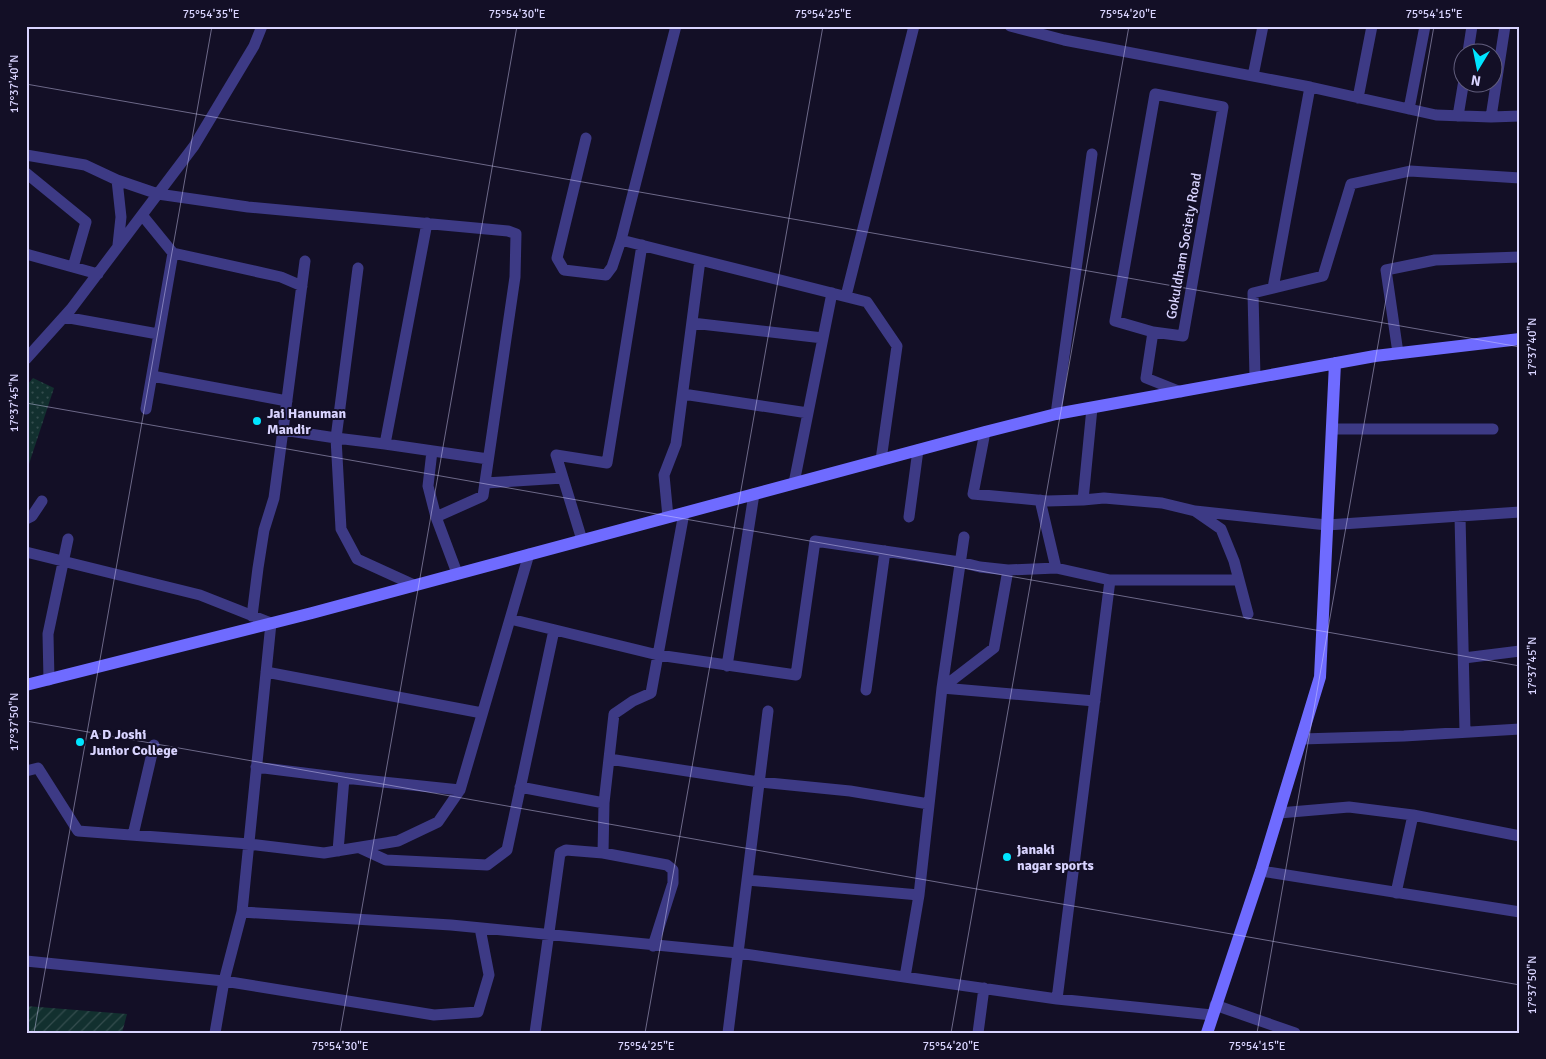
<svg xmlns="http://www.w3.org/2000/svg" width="1546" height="1059" viewBox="0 0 1546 1059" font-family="Signika,sans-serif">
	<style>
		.grass { fill: url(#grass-dots) }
		.garden { fill: url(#garden-furrows) }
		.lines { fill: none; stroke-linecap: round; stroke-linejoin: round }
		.street { stroke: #3d3a85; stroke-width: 11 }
		.secondary { stroke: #6f6bff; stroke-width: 12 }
		.ticks { fill: none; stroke: #d9d4ff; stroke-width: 1; stroke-opacity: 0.45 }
		.poi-dot { fill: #00e5ff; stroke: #130f26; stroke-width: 2 }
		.labels { text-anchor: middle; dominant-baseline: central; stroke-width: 4; stroke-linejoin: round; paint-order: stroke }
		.street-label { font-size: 14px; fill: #d9d4ff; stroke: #130f26 }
		.poi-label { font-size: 14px; font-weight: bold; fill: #d9d4ff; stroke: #130f26; text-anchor: start }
		.neatline { fill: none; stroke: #d9d4ff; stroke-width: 2 }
		.ticks-label { font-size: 12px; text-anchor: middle; fill: #d9d4ff }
	</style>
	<defs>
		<pattern id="grass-dots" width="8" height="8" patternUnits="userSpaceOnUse" patternTransform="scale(1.25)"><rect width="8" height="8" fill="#12302f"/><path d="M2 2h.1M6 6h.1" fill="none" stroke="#344d4e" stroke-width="1.8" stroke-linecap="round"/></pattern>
		<pattern id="garden-furrows" width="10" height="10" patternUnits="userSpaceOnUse" patternTransform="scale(1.25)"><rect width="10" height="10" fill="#12302f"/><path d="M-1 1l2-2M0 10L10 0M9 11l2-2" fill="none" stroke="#344d4e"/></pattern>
	</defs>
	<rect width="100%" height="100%" fill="#130f26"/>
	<path class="grass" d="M 33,378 L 54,388 L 26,473 L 26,386 Z"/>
	<path class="garden" d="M 26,1006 L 127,1014 L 122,1033 L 26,1033 Z"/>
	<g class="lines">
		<path class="street" d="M 676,26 L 621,240 L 867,302 L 897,346 L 881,460
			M 1010,26 L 1064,40 L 1310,87
			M 1468,52 L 1472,26
			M 1253,76 L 1263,26
			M 1358,98 L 1372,26
			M 1409,109 L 1425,26
			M 1458,116 L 1464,80
			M 1491,117 L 1505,26
			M 586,138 L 557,258 L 564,270 L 606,275 L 612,267 L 621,240
			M 26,155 L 85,165 L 117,180 L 121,217 L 118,245
			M 26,173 L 86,222 L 73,267
			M 117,180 L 158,194 L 248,207 L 508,231 L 516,234 L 515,277 L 483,496 L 436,517 L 457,573
			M 142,215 L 173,253 L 281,277 L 302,286
			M 427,223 L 385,444 L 488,459
			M 26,254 L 98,274
			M 305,261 L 283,430 L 336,438 L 341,529 L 357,559 L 414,585
			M 358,268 L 336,438 L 385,444
			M 1273,288 L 1310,87 L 1436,115 L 1491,117 L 1520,116
			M 846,296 L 914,26
			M 64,317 L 158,334
			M 692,323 L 823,338
			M 1153,332 L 1115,321 L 1155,94 L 1223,107 L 1183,336 L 1153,332 L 1146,378 L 1181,392
			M 1398,353 L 1386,270 L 1435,260 L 1520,257
			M 26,359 L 71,309 L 194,146 L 254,46 L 262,26
			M 152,376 L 287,401
			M 1255,378 L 1253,293 L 1323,276 L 1351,184 L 1410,171 L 1520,178
			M 683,394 L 808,413
			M 1092,408 L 1083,500 L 1104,498 L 1162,503 L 1195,511 L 1221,529 L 1234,561 L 1248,614
			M 146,409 L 173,253
			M 1056,414 L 1092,154
			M 1332,429 L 1493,429
			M 985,432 L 973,494 L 1047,501 L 1083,500
			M 432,451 L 428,486 L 436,517
			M 485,483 L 563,478
			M 794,483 L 832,293
			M 1195,511 L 1327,525 L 1520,512
			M 1460,516 L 1465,732
			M 668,517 L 664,475 L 676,444 L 700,260
			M 909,517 L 918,450
			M 26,519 L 32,516 L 42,501
			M 582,540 L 556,455 L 607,463 L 642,245
			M 26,552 L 200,595 L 271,623 L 242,912 L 451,925 L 738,953 L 768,711
			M 1056,568 L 1110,580
			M 252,616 L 258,568 L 264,530 L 274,498 L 283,430
			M 510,619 L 658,655 L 796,675 L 815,541 L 960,562 L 980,567 L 1008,570
			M 1464,658 L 1520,651
			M 727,666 L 754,494
			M 266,672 L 482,713
			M 49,680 L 48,634 L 68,539
			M 942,688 L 994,648 L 1008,570 L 1056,568 L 1040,500
			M 942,688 L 1095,701
			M 866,690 L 885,551
			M 1301,739 L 1404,736 L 1520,729
			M 609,759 L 759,782 L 850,791 L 929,804
			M 256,767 L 344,778 L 338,851
			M 26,771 L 38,768 L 78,831 L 249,844 L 324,853 L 398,841 L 438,822 L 460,790 L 529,554
			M 344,778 L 460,790
			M 520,787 L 604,803
			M 1279,813 L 1349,807 L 1413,815 L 1520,836
			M 133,835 L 154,745
			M 360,848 L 386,860 L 487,865 L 507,850 L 554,630
			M 1261,871 L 1520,912
			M 747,880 L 919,895 L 905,977
			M 1396,893 L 1413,815
			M 919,895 L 942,688 L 964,537
			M 653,946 L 673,883 L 673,870 L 667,865 L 603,853 L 604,803 L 614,714 L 633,701 L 651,693 L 684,513
			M 26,961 L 224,981 L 434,1015 L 478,1012 L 489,975 L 480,928
			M 1057,999 L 1110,580 L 1239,580
			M 1215,1005 L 1295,1033
			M 215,1033 L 224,981 L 242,912
			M 535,1033 L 560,853 L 566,850 L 603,853
			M 728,1033 L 738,953 L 1057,999 L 1212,1015
			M 978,1033 L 984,988"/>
		<path class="secondary" d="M 26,685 L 312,613 L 985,432 L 1056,414 L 1375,356 L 1520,339
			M 1207,1033 L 1261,871 L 1320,677 L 1335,363"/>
	</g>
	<path class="ticks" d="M 1506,26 L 1520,29M 26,84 L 1520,347M 26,403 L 1520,666M 26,721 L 1520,985M 34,1033 L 212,26M 340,1033 L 517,26M 645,1033 L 823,26M 951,1033 L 1129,26M 1257,1033 L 1434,26"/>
	<g class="poi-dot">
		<circle cx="257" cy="421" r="5"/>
		<circle cx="80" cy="742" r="5"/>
		<circle cx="1007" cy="857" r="5"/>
	</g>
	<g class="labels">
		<g class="street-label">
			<text transform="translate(1184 246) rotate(-80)">Gokuldham Society Road</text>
		</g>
		<g class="poi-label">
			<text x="267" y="413">Jai Hanuman<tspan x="267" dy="16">Mandir</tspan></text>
			<text x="90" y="734">A D Joshi<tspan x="90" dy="16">Junior College</tspan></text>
			<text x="1017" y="849">janaki<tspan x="1017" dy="16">nagar sports</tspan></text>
		</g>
	</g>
	<rect width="1546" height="1059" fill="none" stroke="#130f26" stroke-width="55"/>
	<g transform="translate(1478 68) rotate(190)"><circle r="24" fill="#130f26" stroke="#625e7d"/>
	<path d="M0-4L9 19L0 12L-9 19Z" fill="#00e5ff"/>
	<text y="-8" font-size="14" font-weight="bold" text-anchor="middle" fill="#d9d4ff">N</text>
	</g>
	<rect x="28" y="28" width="1490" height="1004" class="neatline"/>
	<g class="ticks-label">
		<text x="211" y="18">75°54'35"E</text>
		<text x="517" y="18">75°54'30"E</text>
		<text x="823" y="18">75°54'25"E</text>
		<text x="1128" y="18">75°54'20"E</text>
		<text x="1434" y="18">75°54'15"E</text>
		<text transform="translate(14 84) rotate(-90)" y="4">17°37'40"N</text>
		<text transform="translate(1532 347) rotate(-90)" y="4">17°37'40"N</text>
		<text transform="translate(14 403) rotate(-90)" y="4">17°37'45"N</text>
		<text transform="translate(1532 666) rotate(-90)" y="4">17°37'45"N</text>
		<text transform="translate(14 722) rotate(-90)" y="4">17°37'50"N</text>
		<text transform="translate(1532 985) rotate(-90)" y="4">17°37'50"N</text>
		<text x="340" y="1050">75°54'30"E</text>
		<text x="646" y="1050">75°54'25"E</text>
		<text x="951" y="1050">75°54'20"E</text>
		<text x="1257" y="1050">75°54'15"E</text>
	</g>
</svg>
